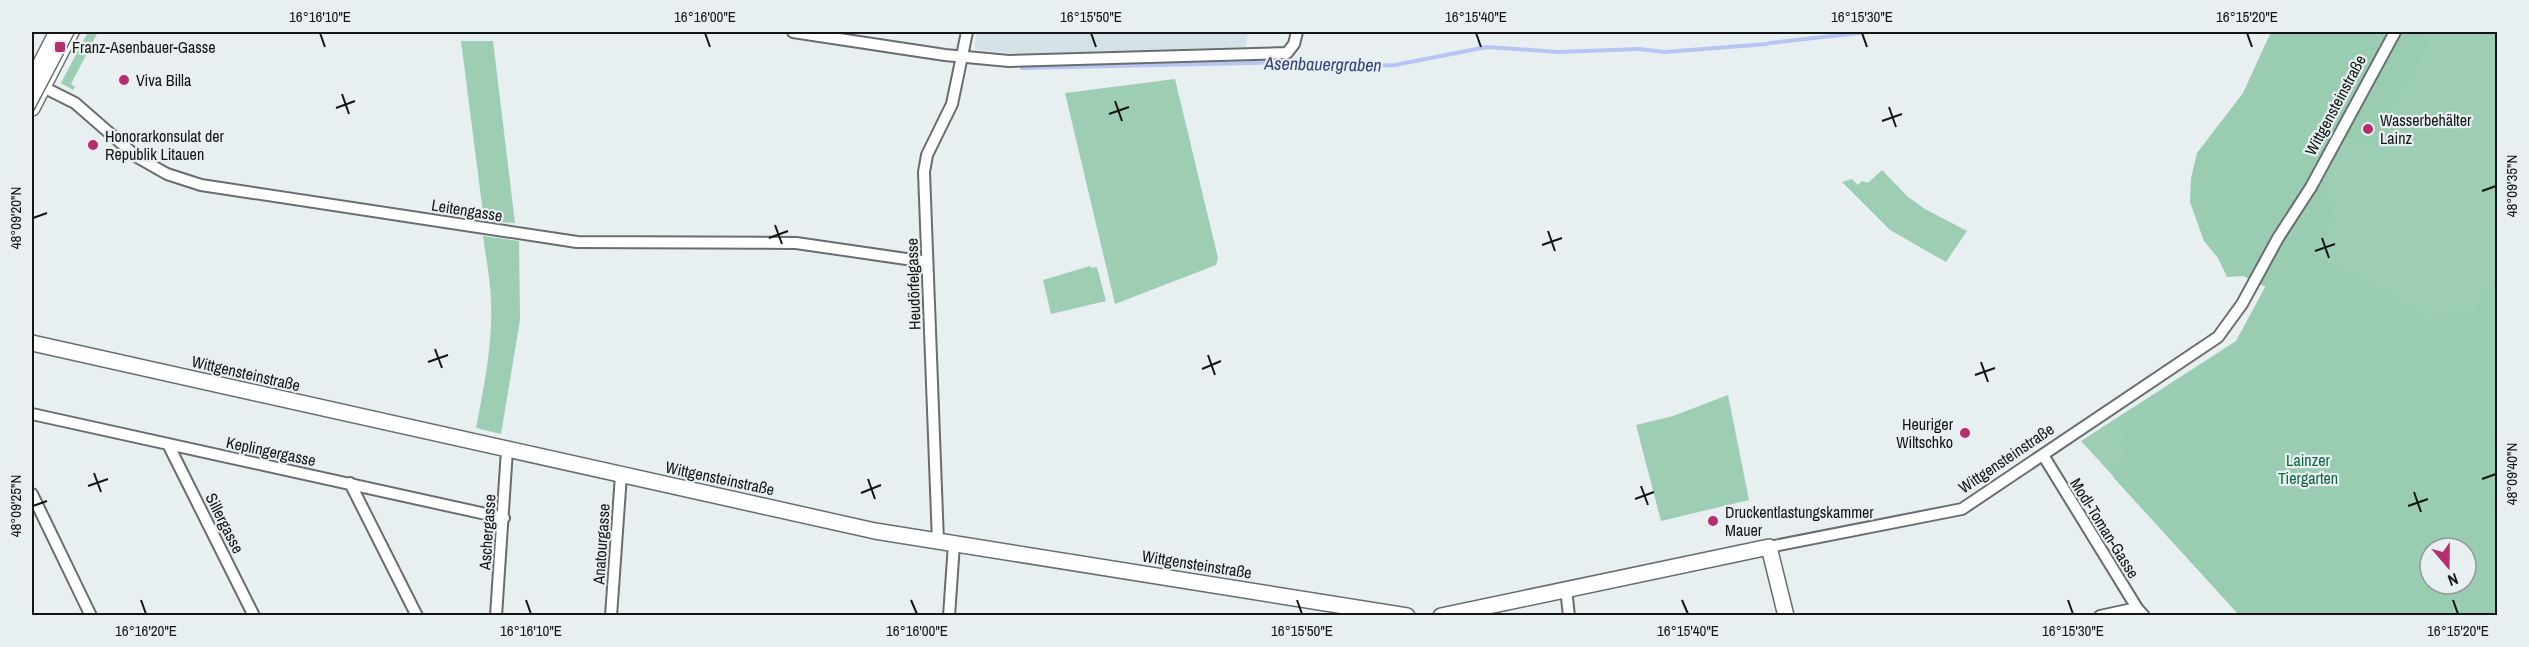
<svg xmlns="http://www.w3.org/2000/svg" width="2529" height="647" viewBox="0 0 2529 647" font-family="'Archivo Narrow',sans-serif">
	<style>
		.built { fill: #d3e2e6 }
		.green { fill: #9dceb3; fill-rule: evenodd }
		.forest { fill: #99ccb0; fill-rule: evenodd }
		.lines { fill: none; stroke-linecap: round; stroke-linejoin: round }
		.stream { stroke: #b8c5f3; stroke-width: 4 }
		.street-casing { stroke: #686e6f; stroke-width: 14 }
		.secondary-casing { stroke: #686e6f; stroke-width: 18 }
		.street { stroke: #fff; stroke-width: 10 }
		.secondary { stroke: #fff; stroke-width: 15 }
		.tram { stroke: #646869; stroke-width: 1.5 }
		.ticks { fill: none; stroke: #131516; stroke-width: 2 }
		.poi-dot { fill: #b62e6e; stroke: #e8eff0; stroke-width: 2 }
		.labels { text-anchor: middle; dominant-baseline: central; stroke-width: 4.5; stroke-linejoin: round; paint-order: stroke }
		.poi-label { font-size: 16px; fill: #131516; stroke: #e8eff0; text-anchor: start }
		.street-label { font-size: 16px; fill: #131516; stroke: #e8eff0 }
		.park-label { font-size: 16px; fill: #0d6542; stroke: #e8eff0 }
		.water-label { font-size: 18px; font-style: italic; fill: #36427b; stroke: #e8eff0 }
		.neatline { fill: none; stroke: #131516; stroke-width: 2 }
		.ticks-label { font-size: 15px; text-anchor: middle; fill: #131516 }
	</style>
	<rect width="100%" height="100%" fill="#e8eff0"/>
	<path class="built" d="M 976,32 L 1248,32 L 1246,47 L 1019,54 L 980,50 L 975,47 Z"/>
	<path class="green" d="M 88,32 L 102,32 L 97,34 L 71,84 L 75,87 L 73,90 L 61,83 Z
		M 2402,32 L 2497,32 L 2497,615 L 2240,615 L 2081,441 L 2236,341 ZM 2430,548 L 2466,548 L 2466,584 L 2430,584 Z
		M 461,41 L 493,41 L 515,223 L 484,221 Z
		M 1175,79 L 1218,258 L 1216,265 L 1115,304 L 1065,93 Z
		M 1882,170 L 1908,197 L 1925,209 L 1967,231 L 1946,262 L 1890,230 L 1842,182 L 1852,179 L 1858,185 L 1862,181 L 1868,183 Z
		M 483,236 L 519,241 L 520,320 L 501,434 L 476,428 C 484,387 493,343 491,300 C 490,279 486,257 483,236 Z
		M 1090,266 L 1091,268 L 1097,267 L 1106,301 L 1051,314 L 1043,280 Z
		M 1728,395 L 1749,500 L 1661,521 L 1636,425 L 1673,416 Z"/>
	<path class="forest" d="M 2271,32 L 2432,32 L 2385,121 L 2377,127 L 2382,131 L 2375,144 L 2369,141 L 2367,145 L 2347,136 L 2318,189 L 2336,213 L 2314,252 L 2329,265 L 2385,293 L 2427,320 L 2479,314 L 2480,293 L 2497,282 L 2497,615 L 2239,615 L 2113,477 L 2126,458 L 2119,417 L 2237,342 L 2266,287 L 2243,276 L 2227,277 L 2218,258 L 2204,241 L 2190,202 L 2191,178 L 2197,153 L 2243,93 ZM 2430,548 L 2466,548 L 2466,584 L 2430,584 Z"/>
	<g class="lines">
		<path class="stream" d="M 1770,43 L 1869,32
			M 1022,68 L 1293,62 L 1338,67 L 1395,65 L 1487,47 L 1558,52 L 1639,49 L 1665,52 L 1767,44"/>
		<g class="street-casing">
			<path id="street" d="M 793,32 L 945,55 L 1009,61 L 1287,53 L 1294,44 L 1297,32
				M 37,84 L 75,103 L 137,157 L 167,174 L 201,185 L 577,242 L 796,243 L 927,262
				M 32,414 L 504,518
				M 168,444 L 254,616
				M 2043,455 L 2137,608 L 2144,616
				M 350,483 L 417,616
				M 32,494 L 91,616
				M 938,542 L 924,172 L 927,155 L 952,104 L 967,32
				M 1769,547 L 1962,509 L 2218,337 L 2242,304 L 2278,238 L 2311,187 L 2395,32
				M 1566,589 L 1569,616
				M 496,616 L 507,450
				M 611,616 L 621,475
				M 949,616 L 954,544
				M 2100,616 L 2137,608"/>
		</g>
		<g class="secondary-casing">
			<path id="secondary" d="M 35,101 L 36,73 L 57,32
				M 32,108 L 71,32
				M 32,343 L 875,531 L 1407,616
				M 1441,616 L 1769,547 L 1786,616"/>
		</g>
		<use href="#street" class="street"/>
		<use href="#secondary" class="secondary"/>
		<path class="tram" d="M 32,114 L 75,32"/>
	</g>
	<path class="ticks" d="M 320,33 L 325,47M 705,33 L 710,47M 1091,33 L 1096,47M 1476,33 L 1481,47M 1862,33 L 1867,47M 2247,33 L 2252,47M 342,94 L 349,114M 1115,101 L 1122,121M 1889,107 L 1896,127M 336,108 L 355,101M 1109,114 L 1129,107M 1882,121 L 1902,114M 2482,191 L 2496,186M 33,218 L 47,213M 775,225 L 782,244M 1548,231 L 1555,251M 769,238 L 788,231M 2322,238 L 2329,258M 1542,245 L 1562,238M 2315,251 L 2335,244M 435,349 L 442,368M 1208,355 L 1215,375M 428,362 L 448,355M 1981,362 L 1988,382M 1202,369 L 1221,361M 1975,375 L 1995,368M 94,473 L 101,492M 868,479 L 875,499M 2482,479 L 2496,474M 88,486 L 108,479M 1641,486 L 1648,505M 2414,492 L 2421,512M 861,493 L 881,485M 1635,499 L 1654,492M 33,506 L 47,501M 2408,506 L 2428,499M 141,600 L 146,614M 526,600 L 531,614M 911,600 L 917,614M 1297,600 L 1302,614M 1682,600 L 1688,614M 2068,600 L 2073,614M 2453,600 L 2458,614"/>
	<g class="poi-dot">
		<rect x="54" y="41" width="12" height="12" rx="3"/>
		<circle cx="124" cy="80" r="6"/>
		<circle cx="2368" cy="129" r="6"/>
		<circle cx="93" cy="145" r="6"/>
		<circle cx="1965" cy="433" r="6"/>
		<circle cx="1713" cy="521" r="6"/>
	</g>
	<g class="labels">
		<g class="poi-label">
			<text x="72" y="47">Franz-Asenbauer-Gasse</text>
			<text x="136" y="80">Viva Billa</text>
			<text x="2380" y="120">Wasserbehälter<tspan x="2380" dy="18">Lainz</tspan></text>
			<text x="105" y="136">Honorarkonsulat der<tspan x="105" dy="18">Republik Litauen</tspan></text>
			<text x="1953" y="424" text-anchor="end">Heuriger<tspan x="1953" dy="18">Wiltschko</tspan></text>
			<text x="1725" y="512">Druckentlastungskammer<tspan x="1725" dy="18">Mauer</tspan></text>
		</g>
		<g class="street-label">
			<text transform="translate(2335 105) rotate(-62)">Wittgensteinstraße</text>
			<text transform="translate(467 210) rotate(9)">Leitengasse</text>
			<text transform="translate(913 284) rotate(-92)">Heudörfelgasse</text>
			<text transform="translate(246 373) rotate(13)">Wittgensteinstraße</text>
			<text transform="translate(271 451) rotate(12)">Keplingergasse</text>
			<text transform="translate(2006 458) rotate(-34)">Wittgensteinstraße</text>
			<text transform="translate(720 478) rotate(12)">Wittgensteinstraße</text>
			<text transform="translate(225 523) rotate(63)">Sillergasse</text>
			<text transform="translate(2105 528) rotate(58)">Modl-Toman-Gasse</text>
			<text transform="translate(487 532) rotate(-86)">Aschergasse</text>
			<text transform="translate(601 544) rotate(-86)">Anatourgasse</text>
			<text transform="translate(1197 564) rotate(9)">Wittgensteinstraße</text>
		</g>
		<g class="park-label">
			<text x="2308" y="460">Lainzer<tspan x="2308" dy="18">Tiergarten</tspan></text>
		</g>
		<g class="water-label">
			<text transform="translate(1323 64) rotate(1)">Asenbauergraben</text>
		</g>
	</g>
	<rect width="2529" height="647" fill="none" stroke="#e8eff0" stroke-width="66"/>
	<g transform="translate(2448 566) rotate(160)"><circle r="28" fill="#e8eff0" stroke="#939899" stroke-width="1.5"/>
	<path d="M0-4.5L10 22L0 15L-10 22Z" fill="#b62e6e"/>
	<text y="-9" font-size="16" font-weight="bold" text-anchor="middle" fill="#131516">N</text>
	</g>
	<rect x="33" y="33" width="2463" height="581" class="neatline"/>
	<g class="ticks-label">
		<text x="320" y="22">16°16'10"E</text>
		<text x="705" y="22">16°16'00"E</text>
		<text x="1091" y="22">16°15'50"E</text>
		<text x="1476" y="22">16°15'40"E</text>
		<text x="1862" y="22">16°15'30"E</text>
		<text x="2247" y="22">16°15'20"E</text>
		<text transform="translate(2512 186) rotate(-90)" y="5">48°09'35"N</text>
		<text transform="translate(16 218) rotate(-90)" y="5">48°09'20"N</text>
		<text transform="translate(2512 474) rotate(-90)" y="5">48°09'40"N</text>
		<text transform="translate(16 506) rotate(-90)" y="5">48°09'25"N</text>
		<text x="146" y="636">16°16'20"E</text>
		<text x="531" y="636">16°16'10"E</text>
		<text x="917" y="636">16°16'00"E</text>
		<text x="1302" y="636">16°15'50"E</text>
		<text x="1688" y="636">16°15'40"E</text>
		<text x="2073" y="636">16°15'30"E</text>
		<text x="2458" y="636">16°15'20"E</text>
	</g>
</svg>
